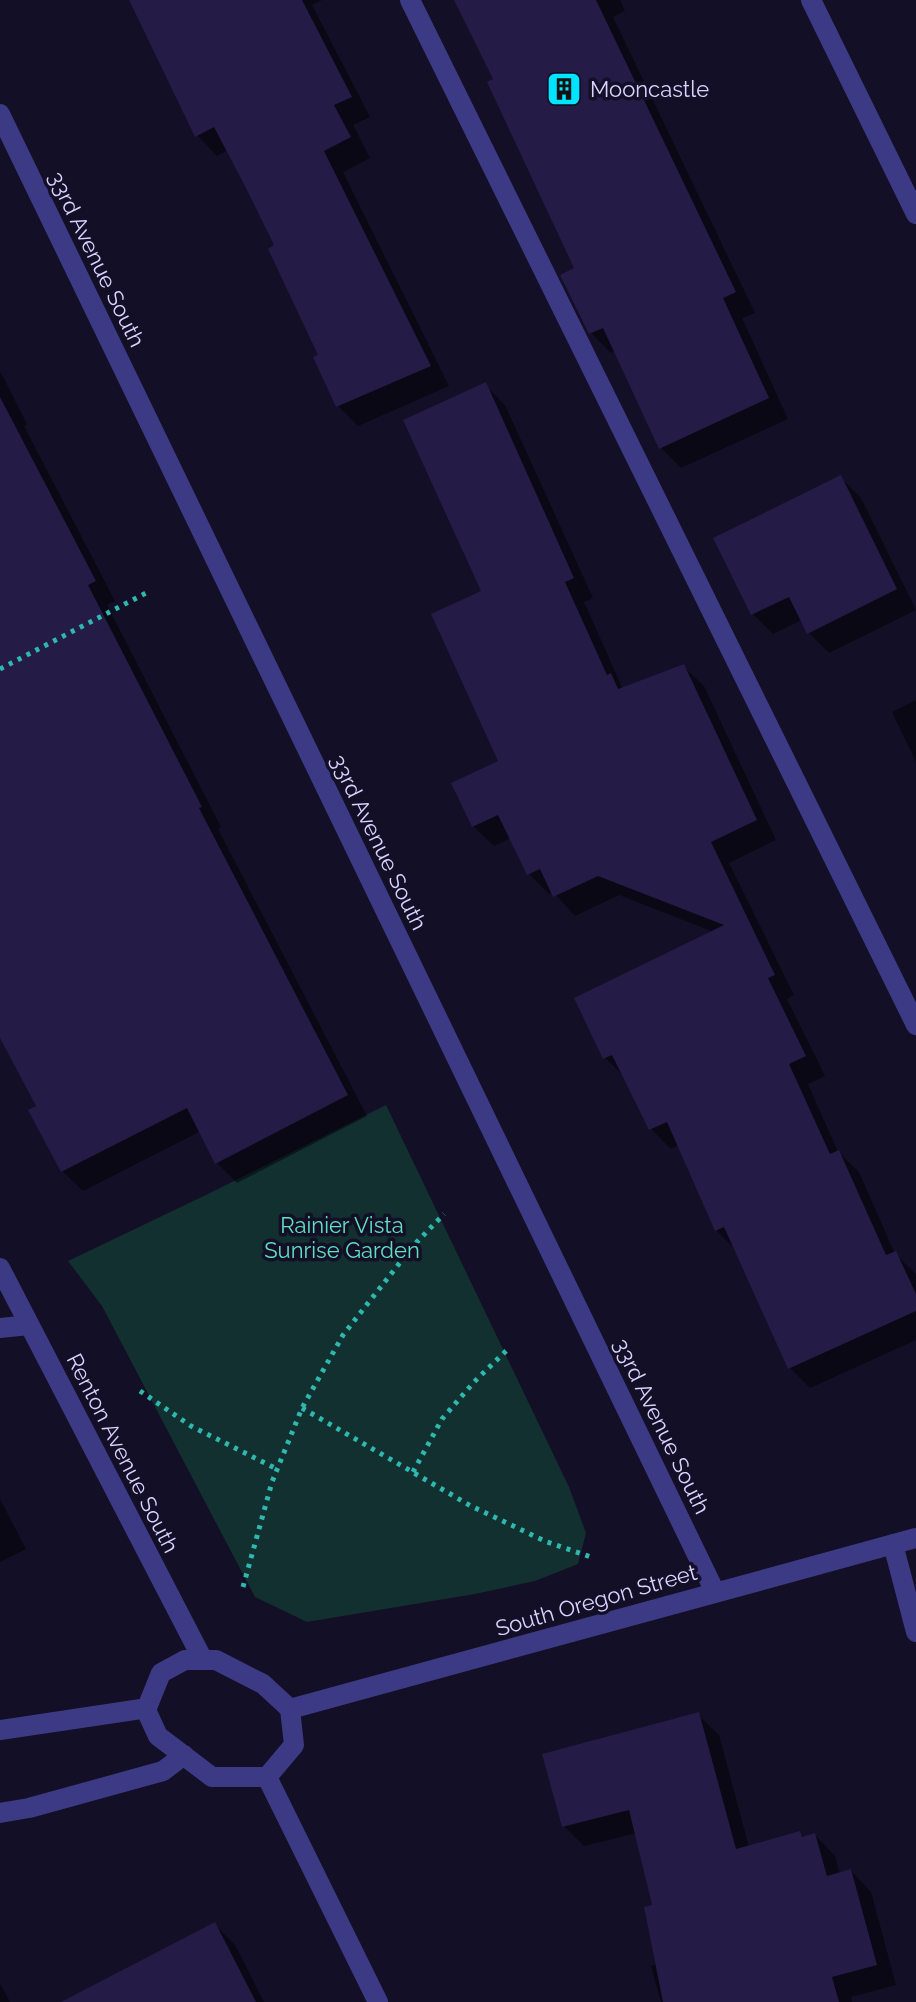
<svg xmlns="http://www.w3.org/2000/svg" width="916" height="2002" viewBox="0 0 916 2002" font-family="Raleway,sans-serif">
	<style>
		.green { fill: #12302f }
		.shadow { fill: #0007 }
		.building { fill: #241b47 }
		.lines { fill: none; stroke-linecap: round; stroke-linejoin: round }
		.path { stroke: #2fb8b0; stroke-width: 5; stroke-dasharray: 4 6; stroke-linecap: butt }
		.lane { stroke: #3d3a85; stroke-width: 20 }
		.street { stroke: #3d3a85; stroke-width: 20 }
		.labels { text-anchor: middle; dominant-baseline: central; stroke-width: 7; stroke-linejoin: round; paint-order: stroke }
		.poi-label { font-size: 22px; fill: #d9d4ff; stroke: #130f26; text-anchor: start }
		.street-label { font-size: 22px; fill: #d9d4ff; stroke: #130f26 }
		.park-label { font-size: 22px; fill: #5fe0c0; stroke: #130f26 }
	</style>
	<rect width="100%" height="100%" fill="#130f26"/>
	<path class="green" d="M 386,1105 L 569,1487 L 586,1533 L 578,1564 L 535,1581 L 475,1594 L 307,1622 L 255,1597 L 102,1306 L 68,1261 L 212,1192 Z"/>
	<path class="shadow" d="M 131,0 L 322,0 L 312,5 L 370,117 L 353,125 L 370,158 L 343,172 L 449,386 L 358,426 L 338,406 L 321,356 L 277,246 L 228,150 L 217,156 L 197,135 Z
		M 457,0 L 620,0 L 625,11 L 613,17 L 755,313 L 742,318 L 788,419 L 681,468 L 661,448 L 616,351 L 611,353 L 591,333 L 577,269 L 495,80 Z
		M 0,371 L 27,424 L 24,426 L 115,601 L 107,605 L 221,827 L 218,829 L 367,1116 L 237,1183 L 217,1163 L 201,1131 L 83,1191 L 62,1171 L 39,1107 L 0,1033 Z
		M 485,385 L 505,405 L 593,598 L 584,602 L 622,687 L 624,689 L 683,666 L 704,686 L 776,840 L 729,863 L 794,995 L 787,999 L 825,1076 L 808,1084 L 838,1152 L 859,1172 L 895,1254 L 916,1274 L 916,1340 L 810,1388 L 790,1368 L 736,1250 L 716,1230 L 679,1145 L 671,1149 L 651,1129 L 626,1078 L 605,1058 L 714,932 L 619,895 L 575,916 L 553,892 L 549,894 L 529,874 L 511,838 L 494,846 L 473,826 L 501,762 L 484,592 Z
		M 840,477 L 861,498 L 916,610 L 829,653 L 808,632 L 802,620 L 773,634 L 753,614 Z
		M 916,700 L 916,762 L 892,712 Z
		M 0,1499 L 26,1549 L 0,1562 Z
		M 698,1715 L 719,1735 L 749,1847 L 800,1834 L 804,1838 L 815,1835 L 835,1856 L 840,1874 L 851,1871 L 871,1892 L 896,1985 L 851,1997 L 852,2002 L 661,2002 L 651,1966 L 657,1964 L 655,1906 L 637,1833 L 584,1846 L 564,1826 Z
		M 215,1925 L 235,1945 L 264,2002 L 90,2002 Z
		M 0,1983 L 10,2002 L 0,2002 Z"/>
	<path class="building" d="M 129,0 L 302,0 L 352,97 L 334,105 L 351,137 L 324,151 L 431,366 L 336,407 L 313,357 L 318,355 L 268,249 L 274,245 L 247,190 L 214,127 L 195,137 Z
		M 454,0 L 596,0 L 736,292 L 723,298 L 769,398 L 659,449 L 603,328 L 589,334 L 560,275 L 574,268 L 487,82 L 493,79 Z
		M 486,382 L 574,578 L 565,582 L 607,675 L 611,673 L 618,689 L 684,664 L 757,820 L 711,842 L 775,975 L 768,978 L 806,1056 L 789,1064 L 830,1154 L 839,1150 L 886,1255 L 896,1251 L 916,1294 L 916,1311 L 788,1369 L 724,1227 L 715,1231 L 667,1122 L 649,1130 L 612,1055 L 603,1059 L 574,998 L 724,925 L 598,876 L 553,897 L 540,869 L 527,875 L 498,815 L 472,827 L 451,783 L 498,761 L 431,614 L 481,591 L 403,420 Z
		M 0,397 L 96,581 L 88,585 L 202,807 L 199,808 L 348,1095 L 215,1164 L 187,1108 L 61,1172 L 28,1110 L 36,1106 L 0,1038 Z
		M 841,475 L 897,589 L 807,634 L 789,597 L 751,615 L 713,538 Z
		M 699,1712 L 736,1849 L 800,1831 L 802,1837 L 815,1833 L 827,1876 L 851,1869 L 877,1965 L 832,1977 L 839,2002 L 663,2002 L 644,1907 L 652,1905 L 629,1810 L 562,1827 L 542,1754 Z
		M 215,1922 L 256,2002 L 61,2002 Z"/>
	<g class="lines">
		<path class="path" d="M 0,669 L 148,592
			M 140,1391 L 191,1426 L 277,1469
			M 302,1408 L 471,1506 L 547,1542 L 594,1558
			M 413,1472 L 442,1419 L 474,1382 L 508,1349
			M 243,1587 L 272,1482 L 302,1408 L 343,1335 L 413,1246 L 444,1214"/>
		<path class="lane" d="M 410,0 L 916,1025
			M 0,1328 L 29,1325"/>
		<path class="street" d="M 811,0 L 916,214
			M 0,114 L 715,1592
			M 0,1268 L 203,1660
			M 893,1544 L 916,1632
			M 185,1660 L 216,1660 L 263,1684 L 290,1709 L 294,1745 L 267,1777 L 212,1777 L 158,1736 L 146,1710 L 161,1673 Z
			M 290,1709 L 916,1538
			M 0,1730 L 141,1709 L 146,1710
			M 267,1777 L 378,2002
			M 0,1813 L 29,1808 L 163,1771 L 184,1755"/>
	</g>
	<defs>
		<g id="building-square" transform="scale(1.8)"><rect x="-9" y="-9" width="18" height="18" rx="4" fill="#00e5ff" stroke="#130f26"/><path d="M-4-6H4V6H1V3H-1V6H-4ZM-2.5-4.3h1.7v1.8h-1.7ZM.8-4.3h1.7v1.8H.8ZM-2.5-1h1.7V.8h-1.7ZM.8-1h1.7V.8H.8Z" fill="#111"/></g>
	</defs>
	<g fill-rule="evenodd">
		<use href="#building-square" x="564" y="89"/>
	</g>
	<g class="labels">
		<g class="poi-label">
			<text x="590" y="89">Mooncastle</text>
		</g>
		<g class="street-label">
			<text transform="translate(97 259) rotate(64)">33rd Avenue South</text>
			<text transform="translate(379 842) rotate(64)">33rd Avenue South</text>
			<text transform="translate(662 1426) rotate(64)">33rd Avenue South</text>
			<text transform="translate(123 1453) rotate(63)">Renton Avenue South</text>
			<text transform="translate(596 1600) rotate(-16)">South Oregon Street</text>
		</g>
		<g class="park-label">
			<text x="342" y="1225">Rainier Vista<tspan x="342" dy="25">Sunrise Garden</tspan></text>
		</g>
	</g>
</svg>
